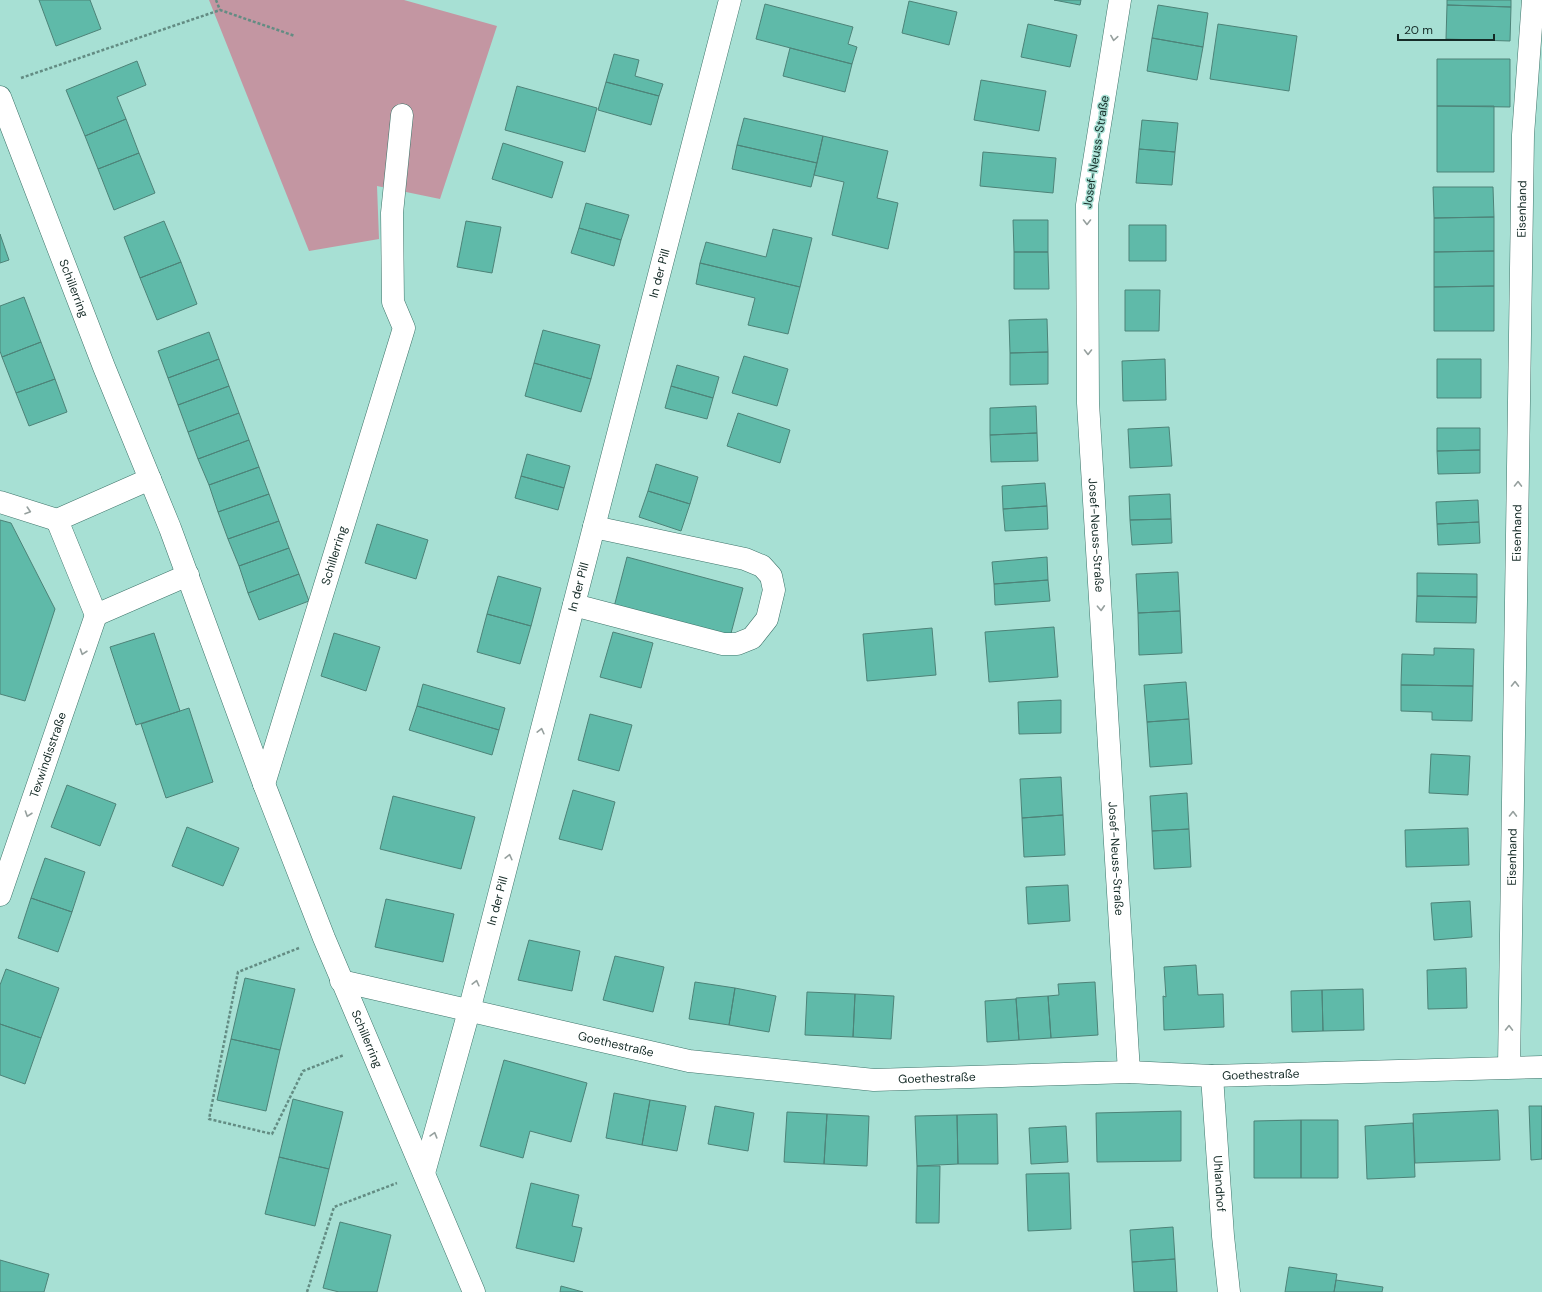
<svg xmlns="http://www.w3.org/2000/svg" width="1542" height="1292" viewBox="0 0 1542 1292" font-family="'DM Sans',sans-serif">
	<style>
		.green { fill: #c396a2 }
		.building { fill: #5fbaa9; stroke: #4d8378 }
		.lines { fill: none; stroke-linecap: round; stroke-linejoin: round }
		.minor-casing { stroke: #3e746a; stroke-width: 23 }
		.path { stroke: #638c83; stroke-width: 2.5; stroke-dasharray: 3 2; stroke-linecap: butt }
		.minor { stroke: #fff; stroke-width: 22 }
		.oneway { stroke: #96a09e }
		.labels { text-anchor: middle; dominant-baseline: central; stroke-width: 3; stroke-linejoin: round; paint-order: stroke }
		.street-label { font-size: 12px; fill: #152b27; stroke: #a7e0d4 }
	</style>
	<rect width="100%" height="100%" fill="#a7e0d4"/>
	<path class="green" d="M 209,0 L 404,0 L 497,26 L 440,199 L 377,186 L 379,239 L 309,251 Z"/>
	<path class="building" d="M 39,0 L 90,0 L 101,29 L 56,46 Z
		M 1054,0 L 1081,0 L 1080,5 Z
		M 1447,0 L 1511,0 L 1511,7 L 1447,5 Z
		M 909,1 L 957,12 L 949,45 L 902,33 Z
		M 765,4 L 853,27 L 848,44 L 857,47 L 852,64 L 756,39 Z
		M 1158,5 L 1208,13 L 1203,47 L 1152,38 Z
		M 1447,5 L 1511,7 L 1510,41 L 1446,39 Z
		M 1028,24 L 1077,35 L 1070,67 L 1021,57 Z
		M 1218,24 L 1297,36 L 1289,91 L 1210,79 Z
		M 1152,38 L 1203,47 L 1197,80 L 1147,71 Z
		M 790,48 L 852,64 L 845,92 L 783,76 Z
		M 614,54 L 639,60 L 635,76 L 663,84 L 659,96 L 606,82 Z
		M 1437,59 L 1510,59 L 1510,107 L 1437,106 Z
		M 137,61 L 146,85 L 117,97 L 126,119 L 85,136 L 66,90 Z
		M 981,80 L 1046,91 L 1039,131 L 974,120 Z
		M 606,82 L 659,96 L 651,125 L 598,110 Z
		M 517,86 L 597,108 L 585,152 L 505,130 Z
		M 1437,106 L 1494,106 L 1494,172 L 1437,172 Z
		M 744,118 L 823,136 L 817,163 L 737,145 Z
		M 126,119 L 139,153 L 98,169 L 85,136 Z
		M 1142,120 L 1178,123 L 1175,152 L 1139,149 Z
		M 823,136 L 888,151 L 877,198 L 898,203 L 888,249 L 832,235 L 844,182 L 814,175 Z
		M 503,143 L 563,162 L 552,198 L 492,179 Z
		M 737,145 L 817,163 L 811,187 L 732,169 Z
		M 1139,149 L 1175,152 L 1172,185 L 1136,183 Z
		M 983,152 L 1056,158 L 1053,193 L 980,186 Z
		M 139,153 L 155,193 L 114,210 L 98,169 Z
		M 1433,187 L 1493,187 L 1494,217 L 1434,218 Z
		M 586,203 L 629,215 L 621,240 L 579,228 Z
		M 1494,217 L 1494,251 L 1434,252 L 1434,218 Z
		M 1013,220 L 1048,220 L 1048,252 L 1014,252 Z
		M 164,221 L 181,262 L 140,278 L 124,237 Z
		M 466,221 L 501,227 L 492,273 L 457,267 Z
		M 1129,225 L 1166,225 L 1166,261 L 1129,261 Z
		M 579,228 L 621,240 L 614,266 L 571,253 Z
		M 773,229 L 812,238 L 800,287 L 700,263 L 706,242 L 766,257 Z
		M 0,234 L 9,260 L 0,263 Z
		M 1494,251 L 1494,286 L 1434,287 L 1434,252 Z
		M 1014,252 L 1048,252 L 1049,289 L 1014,289 Z
		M 181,262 L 197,304 L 157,320 L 140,278 Z
		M 700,263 L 800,287 L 788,334 L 748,325 L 755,298 L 696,284 Z
		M 1494,286 L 1494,331 L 1434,331 L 1434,287 Z
		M 1125,290 L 1160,290 L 1159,331 L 1125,331 Z
		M 24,297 L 41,342 L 2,357 L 0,351 L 0,306 Z
		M 1047,319 L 1048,352 L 1010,353 L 1009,320 Z
		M 543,330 L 600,345 L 591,379 L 534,363 Z
		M 209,332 L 219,359 L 168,378 L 158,351 Z
		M 41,342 L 55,379 L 16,393 L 2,357 Z
		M 1048,352 L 1048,384 L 1010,385 L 1010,353 Z
		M 744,356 L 788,369 L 777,406 L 732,393 Z
		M 219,359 L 229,386 L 178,405 L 168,378 Z
		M 1165,359 L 1166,400 L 1123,401 L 1122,361 Z
		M 1437,359 L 1481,359 L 1481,398 L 1437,398 Z
		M 534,363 L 591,379 L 581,412 L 525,396 Z
		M 677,365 L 719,377 L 713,398 L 671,386 Z
		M 55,379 L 67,412 L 29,426 L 16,393 Z
		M 229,386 L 239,413 L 188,432 L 178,405 Z
		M 671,386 L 713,398 L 707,419 L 665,408 Z
		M 1036,406 L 1037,433 L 990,435 L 990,408 Z
		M 239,413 L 249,440 L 198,459 L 188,432 Z
		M 738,413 L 790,430 L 780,463 L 727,446 Z
		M 1169,427 L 1172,466 L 1130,468 L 1128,429 Z
		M 1437,428 L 1480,428 L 1480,450 L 1437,451 Z
		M 1037,433 L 1038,461 L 991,462 L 990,435 Z
		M 249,440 L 259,467 L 209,485 L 198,459 Z
		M 1480,450 L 1480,473 L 1438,474 L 1437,451 Z
		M 527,454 L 570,466 L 564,488 L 521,476 Z
		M 656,464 L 698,477 L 690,504 L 648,491 Z
		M 259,467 L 269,494 L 218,512 L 209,485 Z
		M 521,476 L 564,488 L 558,510 L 515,498 Z
		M 1045,483 L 1047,506 L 1003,509 L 1002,486 Z
		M 648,491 L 690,504 L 681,531 L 639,517 Z
		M 269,494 L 279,521 L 228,539 L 218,512 Z
		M 1170,494 L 1171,519 L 1130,520 L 1129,496 Z
		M 1478,500 L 1479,522 L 1437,524 L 1436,502 Z
		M 1047,506 L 1048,529 L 1005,531 L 1003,509 Z
		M 1171,519 L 1172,543 L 1132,545 L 1130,520 Z
		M 0,520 L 11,523 L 55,609 L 25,701 L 0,694 Z
		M 279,521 L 289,548 L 239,566 L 228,539 Z
		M 1479,522 L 1480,543 L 1438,545 L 1437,524 Z
		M 377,524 L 428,540 L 416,579 L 365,563 Z
		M 289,548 L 299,574 L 248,593 L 239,566 Z
		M 627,557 L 743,588 L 730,637 L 614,607 Z
		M 1047,557 L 1048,580 L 994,584 L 992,562 Z
		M 1178,572 L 1180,611 L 1138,613 L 1136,574 Z
		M 1417,573 L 1477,574 L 1477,597 L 1417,596 Z
		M 299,574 L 309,601 L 259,620 L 248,593 Z
		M 498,576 L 541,588 L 531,626 L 487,614 Z
		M 1048,580 L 1050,601 L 995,605 L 994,584 Z
		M 1417,596 L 1477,597 L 1476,623 L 1416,622 Z
		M 1180,611 L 1182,653 L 1139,655 L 1138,613 Z
		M 487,614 L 531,626 L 520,664 L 477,652 Z
		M 1054,627 L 1058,677 L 989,682 L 985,632 Z
		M 932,628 L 936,675 L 867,681 L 863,634 Z
		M 613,632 L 653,643 L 641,688 L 600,677 Z
		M 154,633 L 180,711 L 136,725 L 110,647 Z
		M 334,633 L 380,647 L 366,691 L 321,676 Z
		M 1434,648 L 1474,649 L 1473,686 L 1401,685 L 1402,654 L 1434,655 Z
		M 1186,682 L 1189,719 L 1147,722 L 1144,685 Z
		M 423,684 L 505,708 L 499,730 L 417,706 Z
		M 1401,685 L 1473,686 L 1472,721 L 1432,720 L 1432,712 L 1401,711 Z
		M 1061,700 L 1061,733 L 1019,734 L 1018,702 Z
		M 417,706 L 499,730 L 492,755 L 409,730 Z
		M 189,708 L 213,782 L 166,798 L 141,724 Z
		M 590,714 L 632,725 L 619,771 L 578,760 Z
		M 1189,719 L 1192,764 L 1150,767 L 1147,722 Z
		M 1431,754 L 1470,756 L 1468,795 L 1429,793 Z
		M 1061,777 L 1063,815 L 1022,818 L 1020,779 Z
		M 67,785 L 116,804 L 100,846 L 51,827 Z
		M 573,790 L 615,802 L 602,850 L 559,839 Z
		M 1187,793 L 1189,829 L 1152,831 L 1150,796 Z
		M 393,796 L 475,817 L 461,869 L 380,849 Z
		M 1063,815 L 1065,855 L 1024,857 L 1022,818 Z
		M 187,827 L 239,848 L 223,886 L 172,866 Z
		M 1468,828 L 1469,865 L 1406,867 L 1405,830 Z
		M 1189,829 L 1191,867 L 1154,869 L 1152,831 Z
		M 45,858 L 85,872 L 72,912 L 31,898 Z
		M 1068,885 L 1070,921 L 1028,924 L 1026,887 Z
		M 31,898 L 72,912 L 58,952 L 18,938 Z
		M 386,899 L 454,914 L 443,962 L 375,947 Z
		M 1470,901 L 1472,937 L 1434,940 L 1431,903 Z
		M 529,940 L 580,951 L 572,991 L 518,980 Z
		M 615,956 L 664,967 L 653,1012 L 603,1000 Z
		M 1196,965 L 1198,995 L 1223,994 L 1224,1027 L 1164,1030 L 1163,996 L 1166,997 L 1164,967 Z
		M 1466,968 L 1467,1008 L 1428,1009 L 1427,970 Z
		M 6,969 L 59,988 L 41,1038 L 0,1024 L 0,985 Z
		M 245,978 L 295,989 L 280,1050 L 231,1039 Z
		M 695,982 L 735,988 L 729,1025 L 689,1019 Z
		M 1095,982 L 1098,1035 L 1051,1038 L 1048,996 L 1059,995 L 1058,984 Z
		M 735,988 L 776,996 L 769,1032 L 729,1025 Z
		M 1363,989 L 1364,1030 L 1323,1031 L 1322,990 Z
		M 1322,990 L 1323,1031 L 1292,1032 L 1291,991 Z
		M 807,992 L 855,994 L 853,1037 L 805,1035 Z
		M 855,994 L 894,996 L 891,1039 L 853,1037 Z
		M 1048,996 L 1051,1038 L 1019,1040 L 1016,998 Z
		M 1016,999 L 1019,1040 L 987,1042 L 985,1001 Z
		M 0,1024 L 41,1038 L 25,1084 L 0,1075 Z
		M 231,1039 L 280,1050 L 266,1111 L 217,1100 Z
		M 504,1060 L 587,1083 L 571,1142 L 530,1131 L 523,1158 L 480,1146 Z
		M 614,1093 L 650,1100 L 642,1145 L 606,1138 Z
		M 293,1099 L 343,1112 L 329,1169 L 279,1157 Z
		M 650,1100 L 686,1106 L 677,1151 L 642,1145 Z
		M 715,1106 L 754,1113 L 748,1151 L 708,1144 Z
		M 1529,1106 L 1542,1106 L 1542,1159 L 1531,1160 Z
		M 1498,1110 L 1500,1160 L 1415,1163 L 1413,1114 Z
		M 1181,1111 L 1181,1161 L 1097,1162 L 1096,1113 Z
		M 787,1112 L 827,1114 L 824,1164 L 784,1162 Z
		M 827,1114 L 869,1116 L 867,1166 L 824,1164 Z
		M 997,1114 L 998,1164 L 958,1164 L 957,1115 Z
		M 957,1115 L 958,1164 L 917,1166 L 915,1116 Z
		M 1301,1120 L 1338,1120 L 1338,1178 L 1301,1178 Z
		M 1301,1120 L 1301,1178 L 1254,1178 L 1254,1121 Z
		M 1413,1123 L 1415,1177 L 1367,1179 L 1365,1126 Z
		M 1066,1126 L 1068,1162 L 1031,1164 L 1029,1128 Z
		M 279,1157 L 329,1169 L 315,1226 L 265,1214 Z
		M 917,1166 L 940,1166 L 939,1223 L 916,1223 Z
		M 1069,1173 L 1071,1229 L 1028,1231 L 1026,1174 Z
		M 531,1183 L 579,1195 L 572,1226 L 582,1228 L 574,1262 L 516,1248 Z
		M 340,1222 L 391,1235 L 377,1292 L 339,1292 L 323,1288 Z
		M 1173,1227 L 1175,1259 L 1132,1262 L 1130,1230 Z
		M 1175,1259 L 1177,1292 L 1134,1292 L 1132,1262 Z
		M 0,1260 L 49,1274 L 44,1292 L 0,1292 Z
		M 1289,1267 L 1337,1274 L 1334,1292 L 1285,1292 Z
		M 1336,1280 L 1383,1287 L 1382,1292 L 1334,1292 Z
		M 561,1286 L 583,1292 L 560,1292 Z"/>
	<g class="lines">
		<g class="minor-casing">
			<g id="minor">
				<path id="s1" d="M 1120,0 L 1087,205 L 1088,403 L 1129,1072"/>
				<path id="s2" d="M 0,97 L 104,367 L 170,528 L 264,784 L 324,938 L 474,1292"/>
				<path d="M 150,479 L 57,520 L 96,615 L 188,575"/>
				<path d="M 0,502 L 57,520"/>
				<path d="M 574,605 L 723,644 L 737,644 L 752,638 L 767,619 L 774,590 L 771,576 L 762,566 L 745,559 L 594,527"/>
				<path id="s3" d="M 264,784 L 404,328 L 393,302 L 392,213 L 402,115"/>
				<path id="s4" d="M 0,895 L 96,615"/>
				<path id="s5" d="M 341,981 L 689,1061 L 874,1080 L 1129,1072 L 1212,1076 L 1542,1067"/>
				<path id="s6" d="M 1509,1067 L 1523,135 L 1533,0"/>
				<path id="s7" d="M 1212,1076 L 1223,1236 L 1229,1292"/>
				<path id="s8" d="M 424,1173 L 469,1011 L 730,0"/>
			</g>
		</g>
		<path class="path" d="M 216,0 L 220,10
			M 21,78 L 220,10 L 295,36
			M 299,948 L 238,972 L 209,1119 L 272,1134 L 303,1071 L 344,1055
			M 307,1292 L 334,1207 L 397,1183"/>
		<use href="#minor" class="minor"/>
	</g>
	<defs><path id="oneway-chevron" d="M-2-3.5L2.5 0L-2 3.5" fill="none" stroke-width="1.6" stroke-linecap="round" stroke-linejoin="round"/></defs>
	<g class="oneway">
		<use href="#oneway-chevron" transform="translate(1114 38) rotate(99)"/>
		<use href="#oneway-chevron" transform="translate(1087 222) rotate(90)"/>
		<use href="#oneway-chevron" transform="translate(1088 352) rotate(90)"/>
		<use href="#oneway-chevron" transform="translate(1518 484) rotate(-89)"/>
		<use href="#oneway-chevron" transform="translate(28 511) rotate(18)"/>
		<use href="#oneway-chevron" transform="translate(1101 608) rotate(87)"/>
		<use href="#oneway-chevron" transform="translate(83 652) rotate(109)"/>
		<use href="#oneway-chevron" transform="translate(1515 684) rotate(-89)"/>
		<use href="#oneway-chevron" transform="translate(541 731) rotate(-76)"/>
		<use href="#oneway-chevron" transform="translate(28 814) rotate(109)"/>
		<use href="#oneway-chevron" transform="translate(1513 814) rotate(-89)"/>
		<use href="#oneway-chevron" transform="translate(509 857) rotate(-76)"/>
		<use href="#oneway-chevron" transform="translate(476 983) rotate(-76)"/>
		<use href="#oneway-chevron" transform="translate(1509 1028) rotate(-89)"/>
		<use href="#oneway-chevron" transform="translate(434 1135) rotate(-74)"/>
	</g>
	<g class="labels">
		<g class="street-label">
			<text transform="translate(1096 152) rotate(-81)">Josef-Neuss-Straße</text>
			<text stroke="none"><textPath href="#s6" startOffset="858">Eisenhand</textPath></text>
			<text stroke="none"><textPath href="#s8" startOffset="930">In der Pill</textPath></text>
			<text stroke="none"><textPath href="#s2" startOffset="205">Schillerring</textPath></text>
			<text stroke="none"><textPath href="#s6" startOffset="534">Eisenhand</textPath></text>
			<text stroke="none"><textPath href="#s1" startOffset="538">Josef-Neuss-Straße</textPath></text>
			<text stroke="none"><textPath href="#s3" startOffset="239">Schillerring</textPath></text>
			<text stroke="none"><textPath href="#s8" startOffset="606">In der Pill</textPath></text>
			<text stroke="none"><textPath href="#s4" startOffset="148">Texwindisstraße</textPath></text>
			<text stroke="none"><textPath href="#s1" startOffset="862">Josef-Neuss-Straße</textPath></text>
			<text stroke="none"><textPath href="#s6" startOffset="210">Eisenhand</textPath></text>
			<text stroke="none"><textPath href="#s8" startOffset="282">In der Pill</textPath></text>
			<text stroke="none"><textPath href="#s2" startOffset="1011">Schillerring</textPath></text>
			<text stroke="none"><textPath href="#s5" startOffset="282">Goethestraße</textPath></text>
			<text stroke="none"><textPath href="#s5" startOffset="930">Goethestraße</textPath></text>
			<text stroke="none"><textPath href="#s5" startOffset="606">Goethestraße</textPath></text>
			<text stroke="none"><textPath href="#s7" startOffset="108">Uhlandhof</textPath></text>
		</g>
	</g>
	<path d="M1398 34v6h96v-6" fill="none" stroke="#152b27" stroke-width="2"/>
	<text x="1404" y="34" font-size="12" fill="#152b27" stroke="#a7e0d4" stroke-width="3" paint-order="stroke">20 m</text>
</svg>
